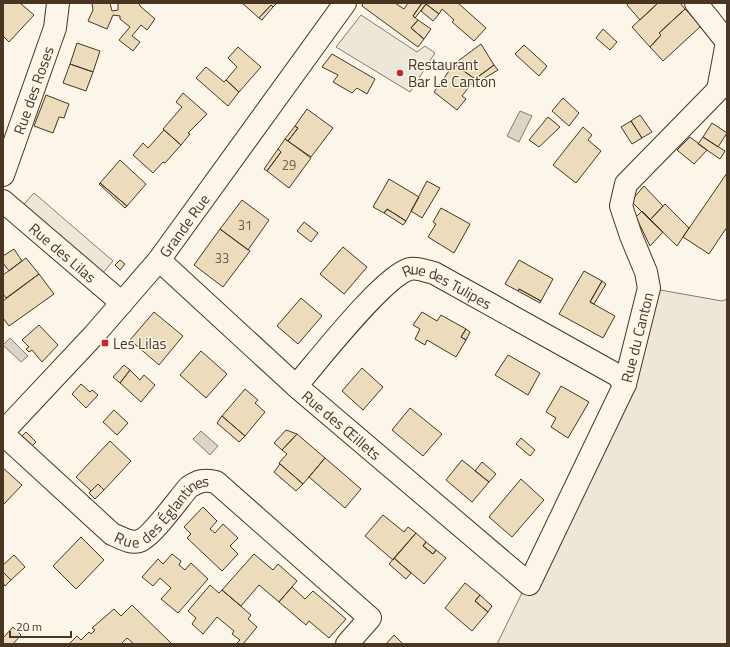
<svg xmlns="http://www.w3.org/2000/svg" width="730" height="647" viewBox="0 0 730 647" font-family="'Titillium Web',sans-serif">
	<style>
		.green { fill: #ede6d9; stroke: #887966 }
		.parking { fill: #ede7d9; stroke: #887966 }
		.water { fill: #dcd4c6; stroke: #887966 }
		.building { fill: #ecdcbc; stroke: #4a3520 }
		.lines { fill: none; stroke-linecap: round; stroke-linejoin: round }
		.minor-casing { stroke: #4a3520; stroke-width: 24 }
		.minor { stroke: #fbf6e9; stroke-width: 22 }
		.poi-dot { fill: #c62828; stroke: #fbf6e9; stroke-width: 1.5 }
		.labels { text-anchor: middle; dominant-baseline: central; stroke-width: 3; stroke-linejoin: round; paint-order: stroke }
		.number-label { font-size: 13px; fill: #725f47 }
		.poi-label { font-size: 15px; fill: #4a3520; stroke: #fbf6e9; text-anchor: start }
		.street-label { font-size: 15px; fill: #4a3520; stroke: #fbf6e9 }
	</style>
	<rect width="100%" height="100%" fill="#fbf6e9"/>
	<path class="green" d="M 649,288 L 722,301 L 727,299 L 727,644 L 497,644 L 625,382 Z"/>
	<path class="parking" d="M 361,15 L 417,52 L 425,46 L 435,53 L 410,92 L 336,47 Z
		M 34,193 L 113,261 L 96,281 L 17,212 Z"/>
	<path class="water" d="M 520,111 L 532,116 L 519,142 L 507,136 Z
		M 10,338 L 28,356 L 21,362 L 3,345 Z
		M 201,431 L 218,446 L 210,455 L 193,439 Z"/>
	<path class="building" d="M 3,3 L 20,3 L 34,15 L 9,42 L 3,36 Z
		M 92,3 L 110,3 L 112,11 L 118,10 L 118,3 L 139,3 L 140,6 L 155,19 L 147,30 L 141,25 L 132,36 L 140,42 L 133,51 L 119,40 L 130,27 L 120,19 L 120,16 L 113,15 L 107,29 L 88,21 L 93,10 Z
		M 242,3 L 277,3 L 273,7 L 271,5 L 259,18 Z
		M 363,3 L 395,3 L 404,9 L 408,3 L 422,3 L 413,16 L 418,20 L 411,28 L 424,39 L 418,47 L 362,6 Z
		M 422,3 L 458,3 L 486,28 L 474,41 L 452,22 L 454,20 L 442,9 L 439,14 L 426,4 L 415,18 L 413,16 Z
		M 628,3 L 658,3 L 640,20 L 627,5 Z
		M 658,3 L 680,3 L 685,9 L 659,33 L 661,35 L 650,47 L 632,27 Z
		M 426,4 L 439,14 L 433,21 L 421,11 Z
		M 271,5 L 273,7 L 262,20 L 259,18 Z
		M 685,9 L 701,26 L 663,61 L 650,47 L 661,35 L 659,33 Z
		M 418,20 L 431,29 L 424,39 L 411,28 Z
		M 603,29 L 617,42 L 610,50 L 596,38 Z
		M 77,43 L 100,51 L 93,72 L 70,64 Z
		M 481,44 L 494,65 L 475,79 L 454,64 Z
		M 524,45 L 547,66 L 539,76 L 515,54 Z
		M 238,47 L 261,67 L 239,92 L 226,80 L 237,67 L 228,58 Z
		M 332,54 L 375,79 L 367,94 L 357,88 L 352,93 L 333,82 L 338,75 L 322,67 Z
		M 70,64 L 93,72 L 86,91 L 63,83 Z
		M 454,64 L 475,79 L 462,96 L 466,99 L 457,110 L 434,92 Z
		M 494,65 L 498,70 L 478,82 L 475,79 Z
		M 206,67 L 224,82 L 226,80 L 239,92 L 228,106 L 196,78 Z
		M 183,93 L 207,114 L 188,133 L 190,134 L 181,145 L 163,129 L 182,107 L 176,102 Z
		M 46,95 L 69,104 L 64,118 L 59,117 L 53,133 L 34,126 Z
		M 563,98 L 579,113 L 569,126 L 552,111 Z
		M 307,109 L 333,128 L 311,157 L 288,141 L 298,128 L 295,126 Z
		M 640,115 L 652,132 L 642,138 L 631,121 Z
		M 548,117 L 560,127 L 539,147 L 529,140 Z
		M 631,121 L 642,138 L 632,144 L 621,127 Z
		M 712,123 L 727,133 L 718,147 L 703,137 Z
		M 295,126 L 298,128 L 288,141 L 285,139 Z
		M 583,127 L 592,135 L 588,140 L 601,151 L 576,183 L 553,165 Z
		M 164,130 L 181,145 L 165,163 L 163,162 L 153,173 L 133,155 L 143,143 L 148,148 Z
		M 690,137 L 707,150 L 694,164 L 677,150 Z
		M 703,137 L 725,151 L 720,159 L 698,144 Z
		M 285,139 L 311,158 L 289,188 L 267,171 L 281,152 L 278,149 Z
		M 278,149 L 281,152 L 267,171 L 264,169 Z
		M 120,160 L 146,184 L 127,206 L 100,183 Z
		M 727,173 L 727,227 L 709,254 L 683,237 Z
		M 389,179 L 419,197 L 406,221 L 387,209 L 384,213 L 373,207 Z
		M 427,181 L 440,188 L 422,218 L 411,211 Z
		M 100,183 L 127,206 L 125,208 L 99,184 Z
		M 644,186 L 663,206 L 650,220 L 631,201 Z
		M 242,200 L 269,220 L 248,250 L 220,229 Z
		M 665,204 L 689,228 L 677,246 L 650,220 Z
		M 441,208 L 470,224 L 454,253 L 428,237 L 436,224 L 433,222 Z
		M 387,209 L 406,221 L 403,225 L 384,213 Z
		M 642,211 L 663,232 L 650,246 L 636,217 Z
		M 304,222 L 318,233 L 311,242 L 297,231 Z
		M 220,229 L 250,251 L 223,287 L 194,265 Z
		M 343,247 L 367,267 L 344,294 L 320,274 Z
		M 14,249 L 22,261 L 9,271 L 3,263 L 3,256 Z
		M 26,258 L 39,274 L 6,298 L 3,294 L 3,275 Z
		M 120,260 L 125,264 L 120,270 L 115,265 Z
		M 519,260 L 553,279 L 541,301 L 519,289 L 518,291 L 505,284 Z
		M 584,271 L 602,281 L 590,302 L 615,316 L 603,338 L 559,314 Z
		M 39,274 L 54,294 L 9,326 L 3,318 L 3,301 Z
		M 602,281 L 606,284 L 594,304 L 590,302 Z
		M 519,289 L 541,301 L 540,303 L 518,291 Z
		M 301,298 L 322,316 L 298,344 L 277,326 Z
		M 154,312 L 183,336 L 159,365 L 130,340 Z
		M 422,312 L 437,321 L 441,315 L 466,329 L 461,337 L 466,340 L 456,357 L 427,340 L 425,345 L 415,339 L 420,329 L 413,325 Z
		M 39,325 L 58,345 L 42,362 L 32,350 L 29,352 L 26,349 L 29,347 L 22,340 Z
		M 466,329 L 470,332 L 466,340 L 461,337 Z
		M 201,351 L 227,374 L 206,398 L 180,375 Z
		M 508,355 L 540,373 L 528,395 L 495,375 Z
		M 124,365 L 130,370 L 120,383 L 113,377 Z
		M 362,368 L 383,387 L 363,410 L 342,391 Z
		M 130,370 L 140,380 L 144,375 L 155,385 L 141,402 L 120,383 Z
		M 81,384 L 90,392 L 92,390 L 98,395 L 86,408 L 72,394 Z
		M 561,386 L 589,402 L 568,438 L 551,427 L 556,418 L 546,412 Z
		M 245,389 L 258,400 L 255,403 L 265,412 L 245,436 L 222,416 Z
		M 410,408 L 442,434 L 423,456 L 392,430 Z
		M 114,410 L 128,423 L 117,435 L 103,422 Z
		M 222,416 L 245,436 L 239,442 L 217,423 Z
		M 286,430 L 297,434 L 282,450 L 274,443 Z
		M 26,432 L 36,442 L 30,448 L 19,439 Z
		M 297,434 L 325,458 L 303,484 L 279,463 L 287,454 L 282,450 Z
		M 521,438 L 535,450 L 530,456 L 516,444 Z
		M 110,441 L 131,461 L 104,490 L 98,484 L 91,491 L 76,477 Z
		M 325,458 L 361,489 L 345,508 L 309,477 Z
		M 462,460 L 489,482 L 472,502 L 446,480 Z
		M 482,462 L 496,474 L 489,482 L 475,471 Z
		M 280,464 L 303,484 L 296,491 L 274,472 Z
		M 3,468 L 22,485 L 3,505 Z
		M 521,479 L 544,500 L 512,537 L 489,517 Z
		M 98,484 L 104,490 L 95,499 L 89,493 Z
		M 203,507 L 217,521 L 210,529 L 215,533 L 223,524 L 238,538 L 230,546 L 238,554 L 222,571 L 187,538 L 191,534 L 184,527 Z
		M 383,515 L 404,532 L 408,527 L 416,533 L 393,560 L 365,536 Z
		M 416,533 L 426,542 L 423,546 L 433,554 L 436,550 L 446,558 L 424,584 L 394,558 Z
		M 81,537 L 104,560 L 76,589 L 53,566 Z
		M 426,542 L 436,550 L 433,554 L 423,546 Z
		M 172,554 L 181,561 L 179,565 L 185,570 L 191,563 L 208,579 L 178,613 L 161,599 L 171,588 L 160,578 L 153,586 L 142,577 L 158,559 L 163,564 Z
		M 254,554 L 273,570 L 278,564 L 297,581 L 279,602 L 259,585 L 241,606 L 222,590 Z
		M 14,555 L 25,567 L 11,580 L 3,572 L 3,565 Z
		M 394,558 L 411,573 L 406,579 L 389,564 Z
		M 3,572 L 11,580 L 5,586 L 3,583 Z
		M 465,583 L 480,595 L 475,601 L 488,612 L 472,631 L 445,608 Z
		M 210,585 L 219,593 L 222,590 L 251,615 L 248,619 L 257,627 L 243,644 L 236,644 L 240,640 L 232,634 L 234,631 L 217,617 L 203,634 L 192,624 L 196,618 L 188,611 Z
		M 292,587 L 305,599 L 313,591 L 346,619 L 329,638 L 309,621 L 306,625 L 279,602 Z
		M 480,595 L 492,606 L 488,612 L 475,601 Z
		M 132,605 L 172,644 L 134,644 L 127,638 L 121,644 L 69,644 L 77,636 L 81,640 L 89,632 L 91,634 L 95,630 L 92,628 L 114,609 L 121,616 Z
		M 13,627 L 21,635 L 13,644 L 3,644 L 3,638 Z
		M 394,635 L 403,644 L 386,644 Z"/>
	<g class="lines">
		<g class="minor-casing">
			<g id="minor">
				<path id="s1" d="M 3,175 L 55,28 L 58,3"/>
				<path id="s2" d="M 3,201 L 122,303"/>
				<path id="s3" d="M 159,260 L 296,386 L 529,584 L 625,384 L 649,288 L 646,272 L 631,236 L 621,206 L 626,184 L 718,90 L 727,42 L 696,3"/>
				<path id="s4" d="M 296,386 C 317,362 384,275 410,269 C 417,267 428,272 434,273 L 617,375 L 625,384"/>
				<path id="s5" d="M 3,432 L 94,335 L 159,260 L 345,3"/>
				<path id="s6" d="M 3,434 L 112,534 C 120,537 130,544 139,541 C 151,538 179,498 189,487 C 198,481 205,479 216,482 L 370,618 L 347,644"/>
			</g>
		</g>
		<use href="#minor" class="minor"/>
	</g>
	<g class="poi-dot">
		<circle cx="400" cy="73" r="4"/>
		<rect x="101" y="339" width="8" height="8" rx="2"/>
	</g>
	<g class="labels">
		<g class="number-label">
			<text x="289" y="165">29</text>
			<text x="245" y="225">31</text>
			<text x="222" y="258">33</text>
		</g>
		<g class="poi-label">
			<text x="408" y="64">Restaurant<tspan x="408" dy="17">Bar Le Canton</tspan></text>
			<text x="113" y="343">Les Lilas</text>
		</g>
		<g class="street-label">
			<text stroke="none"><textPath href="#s1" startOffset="90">Rue des Roses</textPath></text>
			<text stroke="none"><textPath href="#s5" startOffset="275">Grande Rue</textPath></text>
			<text stroke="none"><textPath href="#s2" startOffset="79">Rue des Lilas</textPath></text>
			<text stroke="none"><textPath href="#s4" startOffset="205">Rue des Tulipes</textPath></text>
			<text stroke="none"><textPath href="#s3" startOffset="762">Rue du Canton</textPath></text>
			<text stroke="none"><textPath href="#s3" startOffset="246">Rue des Œillets</textPath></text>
			<text stroke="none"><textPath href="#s6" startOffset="212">Rue des Églantines</textPath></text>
		</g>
	</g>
	<rect width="730" height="647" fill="none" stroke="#4a3520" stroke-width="8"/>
	<path d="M10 631v6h61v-6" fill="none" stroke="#4a3520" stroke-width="2"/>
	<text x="16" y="631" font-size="12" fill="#4a3520" stroke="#fbf6e9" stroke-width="3" paint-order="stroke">20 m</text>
</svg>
